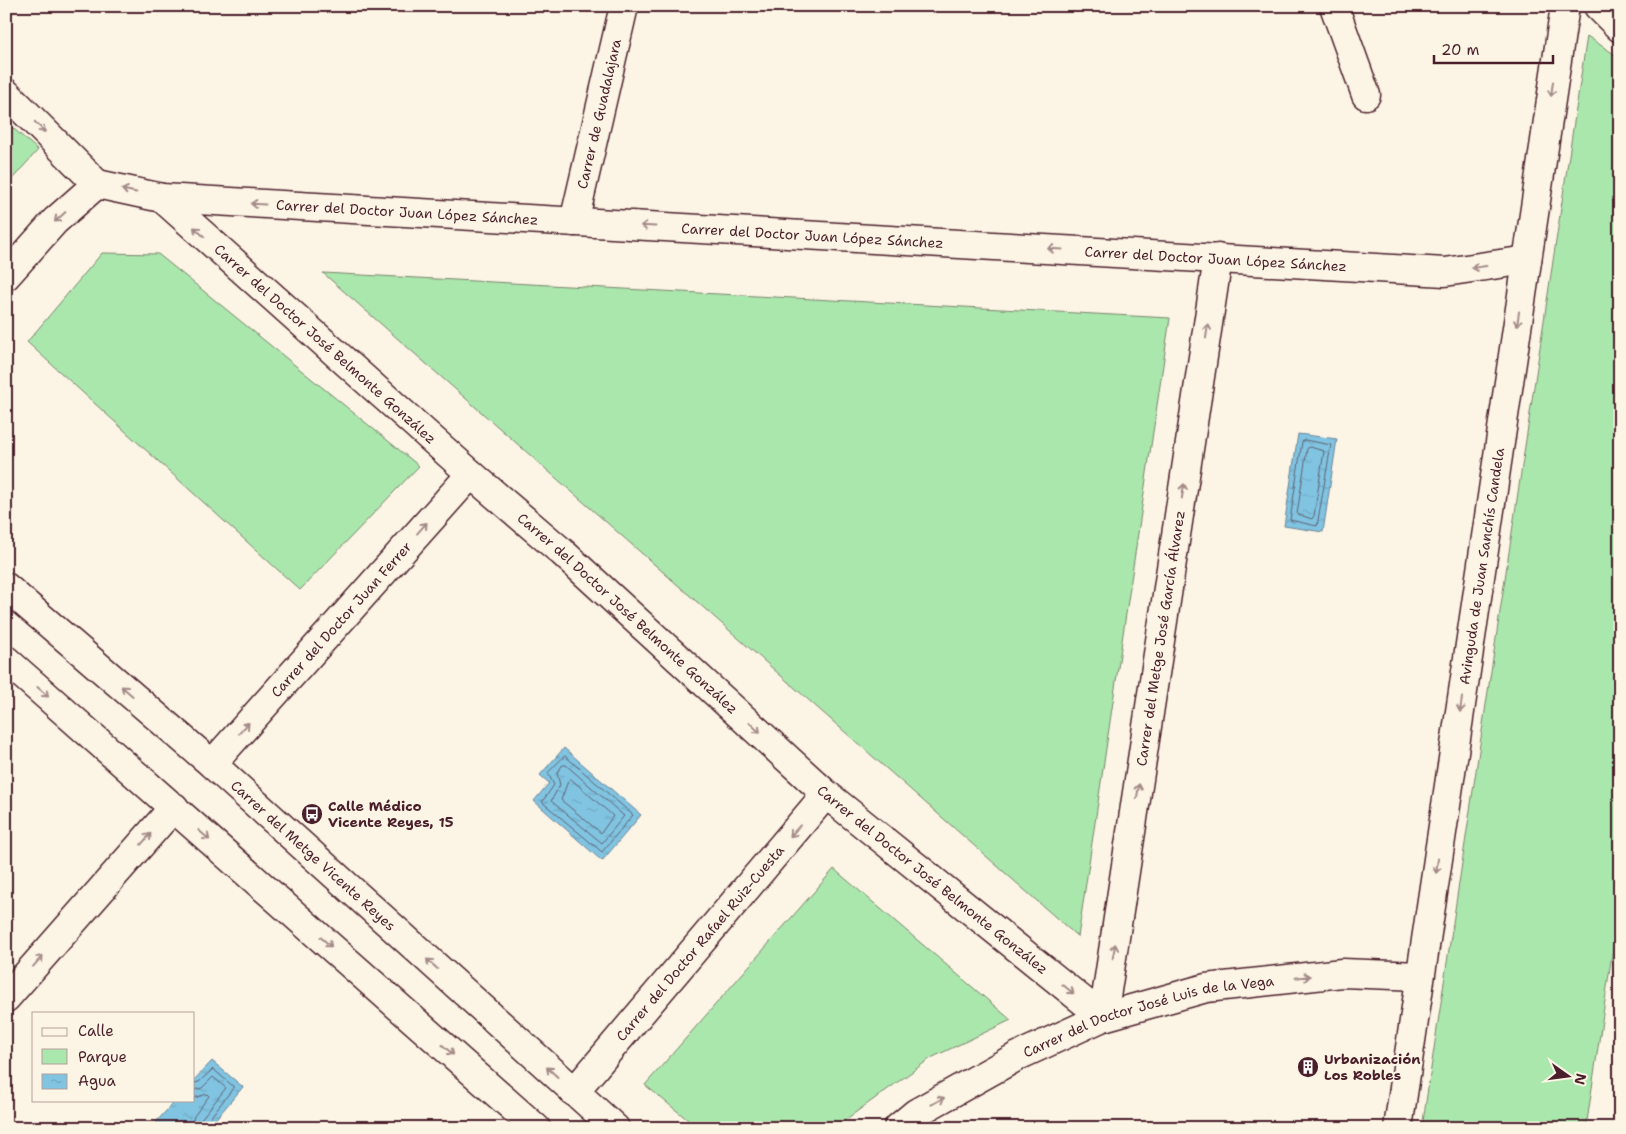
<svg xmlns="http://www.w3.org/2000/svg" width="1626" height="1134" viewBox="0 0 1626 1134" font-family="'Shantell Sans',sans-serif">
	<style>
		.park { fill: #aae7ad; stroke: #7a836c }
		.water { fill: url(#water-ripples); stroke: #6a8298 }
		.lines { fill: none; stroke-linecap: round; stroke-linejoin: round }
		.shore { stroke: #606174; stroke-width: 1 }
		.minor-casing { stroke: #4a1f2b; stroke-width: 31 }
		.tertiary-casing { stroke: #4a1f2b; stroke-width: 31 }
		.primary-casing { stroke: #4a1f2b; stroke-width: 31 }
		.minor { stroke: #fcf5e5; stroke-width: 28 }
		.tertiary { stroke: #fcf5e5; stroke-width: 28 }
		.primary { stroke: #fcf5e5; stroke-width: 28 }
		.oneway { stroke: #a38a88 }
		.labels { text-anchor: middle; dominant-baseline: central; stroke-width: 4; stroke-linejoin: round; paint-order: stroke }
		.street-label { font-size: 14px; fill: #4a1f2b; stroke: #fcf5e5 }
		.poi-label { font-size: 14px; font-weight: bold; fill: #4a1f2b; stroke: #fcf5e5; text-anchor: start }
	</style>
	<defs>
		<pattern id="water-ripples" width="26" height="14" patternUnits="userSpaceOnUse" patternTransform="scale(1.25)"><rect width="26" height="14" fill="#80c4e1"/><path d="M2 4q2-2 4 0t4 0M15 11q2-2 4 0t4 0" fill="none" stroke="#70a8c1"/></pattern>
	</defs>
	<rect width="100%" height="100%" fill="#fcf5e5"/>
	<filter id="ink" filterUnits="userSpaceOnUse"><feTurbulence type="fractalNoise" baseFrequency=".02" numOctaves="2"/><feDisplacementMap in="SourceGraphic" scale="10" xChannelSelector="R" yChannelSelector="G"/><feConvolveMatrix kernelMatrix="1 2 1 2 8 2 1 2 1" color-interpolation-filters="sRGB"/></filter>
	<g filter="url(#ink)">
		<path class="park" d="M 1587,36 L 1620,58 L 1620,900 L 1586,1128 L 1422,1128 Z
			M 6,122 L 38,150 L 6,186 Z
			M 102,253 L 158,254 L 419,466 L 300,590 L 27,342 Z
			M 323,273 L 1170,318 L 1078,937 Z
			M 834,869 L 1011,1020 L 931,1058 L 834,1128 L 698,1128 L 645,1085 Z"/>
		<path class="water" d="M 1298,434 L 1337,439 L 1323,532 L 1284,526 Z
			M 564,748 L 641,815 L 602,861 L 534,801 L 549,783 L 540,775 Z
			M 212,1061 L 243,1087 L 208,1128 L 162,1128 L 156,1122 L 176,1100 L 194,1100 L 194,1080 Z"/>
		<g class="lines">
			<path class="shore" d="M 1305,440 L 1331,445 L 1317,526 L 1290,520 L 1302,442 Z
				M 1310,447 L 1324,451 L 1314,516 L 1312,519 L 1297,514 L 1307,449 Z
				M 565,756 L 633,815 L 602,852 L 542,802 L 554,785 L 548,773 Z
				M 563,765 L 566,765 L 624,816 L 602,843 L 551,801 L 560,785 L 557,773 Z
				M 571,779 L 613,816 L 601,833 L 561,800 L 568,781 Z
				M 194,1083 L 199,1082 L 213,1069 L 234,1087 L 206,1123 L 205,1128
				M 194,1090 L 202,1088 L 213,1077 L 226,1088 L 201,1119 L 199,1128
				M 191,1128 L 194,1116 L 209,1096 L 207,1094 L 194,1098"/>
			<g class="minor-casing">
				<g id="minor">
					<path d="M 1334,6 L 1366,95"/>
					<path d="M 6,93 L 97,184"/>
					<path id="s1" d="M 97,184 L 162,198 L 1445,272 L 1527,260"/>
					<path id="s2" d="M 162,198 L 471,474 L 562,552 L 826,794 L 1103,1017 L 1218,258"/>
					<path id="s3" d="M 574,222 L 624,6"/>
					<path d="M 6,276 L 55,221 L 97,184"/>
					<path id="s4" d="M 212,764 L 471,474"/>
					<path d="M 6,998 L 174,807"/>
					<path id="s5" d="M 574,1092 L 826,794"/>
					<path id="s6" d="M 898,1128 L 916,1113 L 1018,1056 L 1103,1017 L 1206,988 L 1342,973 L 1420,976"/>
				</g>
			</g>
			<g class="tertiary-casing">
				<g id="tertiary">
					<path id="s7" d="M 6,587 L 212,764 L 615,1128"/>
					<path d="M 6,660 L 536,1128"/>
				</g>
			</g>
			<g class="primary-casing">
				<g id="primary">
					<path d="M 1598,6 L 1620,28"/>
					<path id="s8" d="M 1398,1128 L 1565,6"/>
				</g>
			</g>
			<use href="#minor" class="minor"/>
			<use href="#tertiary" class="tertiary"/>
			<use href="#primary" class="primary"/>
		</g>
		<defs><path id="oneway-shaft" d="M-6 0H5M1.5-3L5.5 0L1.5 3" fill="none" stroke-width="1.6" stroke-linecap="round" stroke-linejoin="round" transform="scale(1.25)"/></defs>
		<g class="oneway">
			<use href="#oneway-shaft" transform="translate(1552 89) rotate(98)"/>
			<use href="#oneway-shaft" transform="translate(40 127) rotate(45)"/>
			<use href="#oneway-shaft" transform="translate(129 191) rotate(-168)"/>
			<use href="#oneway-shaft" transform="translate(258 204) rotate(-177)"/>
			<use href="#oneway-shaft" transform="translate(60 217) rotate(138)"/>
			<use href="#oneway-shaft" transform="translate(648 226) rotate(-177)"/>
			<use href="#oneway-shaft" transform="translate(199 232) rotate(-138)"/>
			<use href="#oneway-shaft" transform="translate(1055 249) rotate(-177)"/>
			<use href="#oneway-shaft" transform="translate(1479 267) rotate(172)"/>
			<use href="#oneway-shaft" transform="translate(1518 319) rotate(98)"/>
			<use href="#oneway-shaft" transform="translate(1207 331) rotate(-82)"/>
			<use href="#oneway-shaft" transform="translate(1183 491) rotate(-81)"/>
			<use href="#oneway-shaft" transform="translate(422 528) rotate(-48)"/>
			<use href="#oneway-shaft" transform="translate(127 691) rotate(-139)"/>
			<use href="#oneway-shaft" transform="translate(43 692) rotate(41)"/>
			<use href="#oneway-shaft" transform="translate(1461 705) rotate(98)"/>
			<use href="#oneway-shaft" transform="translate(244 728) rotate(-48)"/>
			<use href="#oneway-shaft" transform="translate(755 728) rotate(43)"/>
			<use href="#oneway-shaft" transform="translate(1138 791) rotate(-81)"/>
			<use href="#oneway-shaft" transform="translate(795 831) rotate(131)"/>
			<use href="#oneway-shaft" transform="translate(204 835) rotate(41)"/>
			<use href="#oneway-shaft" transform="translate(146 839) rotate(-49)"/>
			<use href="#oneway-shaft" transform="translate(1437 866) rotate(98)"/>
			<use href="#oneway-shaft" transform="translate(326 942) rotate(41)"/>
			<use href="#oneway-shaft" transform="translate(1114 951) rotate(-80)"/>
			<use href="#oneway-shaft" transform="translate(38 961) rotate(-49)"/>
			<use href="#oneway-shaft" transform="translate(432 964) rotate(-138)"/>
			<use href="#oneway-shaft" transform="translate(1303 977) rotate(-6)"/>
			<use href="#oneway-shaft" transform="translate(1068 989) rotate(39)"/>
			<use href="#oneway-shaft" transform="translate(448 1050) rotate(41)"/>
			<use href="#oneway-shaft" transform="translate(552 1072) rotate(-138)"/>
			<use href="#oneway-shaft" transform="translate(938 1101) rotate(-29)"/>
		</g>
	</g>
	<defs>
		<g id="bus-disc" transform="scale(1.125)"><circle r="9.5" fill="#4a1f2b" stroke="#fcf5e5"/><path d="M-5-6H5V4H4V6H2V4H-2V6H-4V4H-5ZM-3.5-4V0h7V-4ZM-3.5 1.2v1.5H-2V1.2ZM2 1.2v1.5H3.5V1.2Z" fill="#fff"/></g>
		<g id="building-disc" transform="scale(1.125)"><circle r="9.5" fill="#4a1f2b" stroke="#fcf5e5"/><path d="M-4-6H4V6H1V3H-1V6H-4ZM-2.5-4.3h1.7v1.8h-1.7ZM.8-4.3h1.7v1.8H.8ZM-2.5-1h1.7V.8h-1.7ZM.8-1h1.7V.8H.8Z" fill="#fff"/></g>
	</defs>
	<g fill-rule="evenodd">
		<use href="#bus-disc" x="312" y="814"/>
		<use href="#building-disc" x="1308" y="1067"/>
	</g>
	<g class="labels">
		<g class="street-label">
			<text stroke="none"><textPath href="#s3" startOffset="111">Carrer de Guadalajara</textPath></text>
			<text stroke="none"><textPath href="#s1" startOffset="312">Carrer del Doctor Juan López Sánchez</textPath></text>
			<text stroke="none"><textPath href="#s1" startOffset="718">Carrer del Doctor Juan López Sánchez</textPath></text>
			<text stroke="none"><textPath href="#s1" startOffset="1122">Carrer del Doctor Juan López Sánchez</textPath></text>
			<text stroke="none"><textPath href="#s2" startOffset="219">Carrer del Doctor José Belmonte González</textPath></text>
			<text stroke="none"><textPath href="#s8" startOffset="568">Avinguda de Juan Sanchís Candela</textPath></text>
			<text stroke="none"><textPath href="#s2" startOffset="624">Carrer del Doctor José Belmonte González</textPath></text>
			<text stroke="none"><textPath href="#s4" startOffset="194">Carrer del Doctor Juan Ferrer</textPath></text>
			<text stroke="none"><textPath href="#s2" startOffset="1631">Carrer del Metge José García Álvarez</textPath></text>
			<text stroke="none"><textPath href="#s7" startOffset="408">Carrer del Metge Vicente Reyes</textPath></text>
			<text stroke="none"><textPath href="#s2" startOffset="1029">Carrer del Doctor José Belmonte González</textPath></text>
			<text stroke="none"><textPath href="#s5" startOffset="195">Carrer del Doctor Rafael Ruiz-Cuesta</textPath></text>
			<text stroke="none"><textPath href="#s6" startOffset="278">Carrer del Doctor José Luis de la Vega</textPath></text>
		</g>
		<g class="poi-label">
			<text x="328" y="806">Calle Médico<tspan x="328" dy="16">Vicente Reyes, 15</tspan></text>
			<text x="1324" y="1059">Urbanización<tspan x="1324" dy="16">Los Robles</tspan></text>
		</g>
	</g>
	<rect width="1626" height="1134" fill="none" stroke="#fcf5e5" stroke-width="25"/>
	<rect x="12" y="12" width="1601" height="1109" fill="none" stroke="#4a1f2b" stroke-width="2" filter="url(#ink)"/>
	<rect x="32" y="1012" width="162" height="90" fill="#fcf5e5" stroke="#b59f9b"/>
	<rect x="42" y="1028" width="25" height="8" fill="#fcf5e5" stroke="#b59f9b"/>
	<text x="78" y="1036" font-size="15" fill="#4a1f2b">Calle</text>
	<rect x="42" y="1049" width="25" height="15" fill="#aae7ad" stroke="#b59f9b"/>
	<text x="78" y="1062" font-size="15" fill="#4a1f2b">Parque</text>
	<rect x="42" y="1074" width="25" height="15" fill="url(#water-ripples)" stroke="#b59f9b"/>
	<text x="78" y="1086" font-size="15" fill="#4a1f2b">Agua</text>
	<g transform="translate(1568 1076) rotate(104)" stroke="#fcf5e5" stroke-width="4" paint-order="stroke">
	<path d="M0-4L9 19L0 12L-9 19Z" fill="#4a1f2b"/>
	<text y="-8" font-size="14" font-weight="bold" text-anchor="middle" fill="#4a1f2b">N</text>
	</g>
	<path d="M1434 55v8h119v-8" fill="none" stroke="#4a1f2b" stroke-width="2.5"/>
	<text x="1441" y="55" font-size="15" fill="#4a1f2b" stroke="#fcf5e5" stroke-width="4" paint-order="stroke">20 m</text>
</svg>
